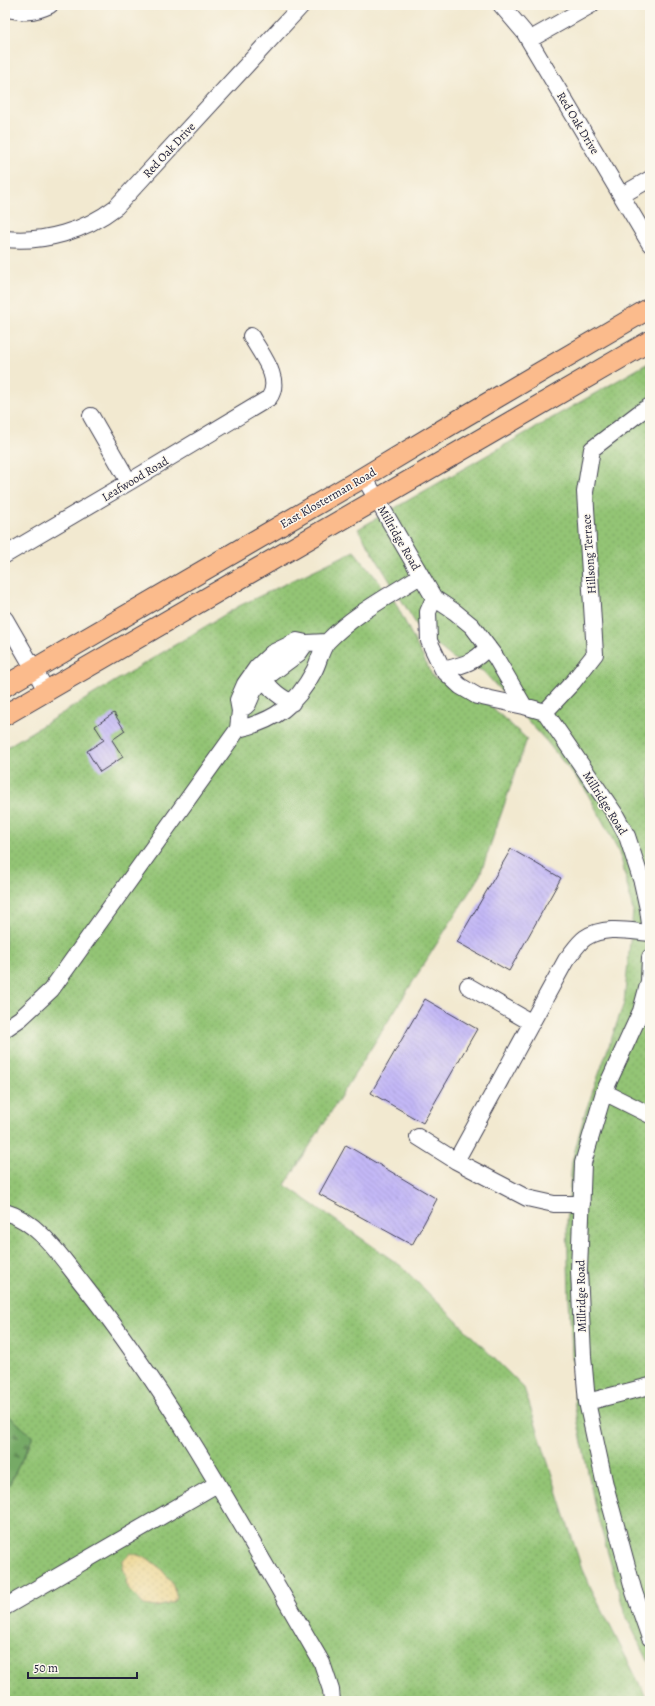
<svg xmlns="http://www.w3.org/2000/svg" width="655" height="1706" viewBox="0 0 655 1706" font-family="Alegreya,serif">
	<style>
		.green { fill: url(#green-dots); stroke: #5a7358 }
		.forest { fill: url(#forest-firs); stroke: #4c6650 }
		.sand { fill: url(#sand-dots); stroke: #887e6c }
		.building { fill: url(#building-back-hatch) }
		.lines { fill: none; stroke-linecap: round; stroke-linejoin: round }
		.minor-casing { stroke: #414051; stroke-width: 18 }
		.major-casing { stroke: #414051; stroke-width: 22 }
		.minor { stroke: #fff; stroke-width: 16 }
		.major { stroke: #fbbb8c; stroke-width: 20 }
		.labels { text-anchor: middle; dominant-baseline: central; stroke-width: 3; stroke-linejoin: round; paint-order: stroke }
		.street-label { font-size: 12px; fill: #22223b; stroke: #fbf7ec }
	</style>
	<defs>
		<pattern id="green-dots" width="8" height="8" patternUnits="userSpaceOnUse"><rect width="8" height="8" fill="#93c475"/><path d="M2 2h.1M6 6h.1" fill="none" stroke="#7ea866" stroke-width="1.8" stroke-linecap="round"/></pattern>
		<pattern id="forest-firs" width="22" height="20" patternUnits="userSpaceOnUse"><rect width="22" height="20" fill="#76aa66"/><path d="M5 1l3.5 6h-7zM16 11l3.5 6h-7z" fill="#608a55"/></pattern>
		<pattern id="sand-dots" width="8" height="8" patternUnits="userSpaceOnUse"><rect width="8" height="8" fill="#eeda9e"/><path d="M2 2h.1M6 6h.1" fill="none" stroke="#ccbb89" stroke-width="1.8" stroke-linecap="round"/></pattern>
		<pattern id="building-back-hatch" width="6" height="6" patternUnits="userSpaceOnUse"><rect width="6" height="6" fill="#c3b8f6"/><path d="M-1 5l2 2M0 0l6 6M5-1l2 2" fill="none" stroke="#a79ed4"/></pattern>
	</defs>
	<rect width="100%" height="100%" fill="#fbf7ec"/>
	<filter id="ink" filterUnits="userSpaceOnUse"><feTurbulence type="fractalNoise" baseFrequency=".025" numOctaves="2"/><feDisplacementMap in="SourceGraphic" scale="8" xChannelSelector="R" yChannelSelector="G"/><feConvolveMatrix kernelMatrix="1 2 1 2 8 2 1 2 1" color-interpolation-filters="sRGB"/></filter>
	<filter id="wash" filterUnits="userSpaceOnUse"><feTurbulence type="fractalNoise" baseFrequency=".012" numOctaves="4" result="noise"/><feDisplacementMap in="SourceGraphic" scale="16" xChannelSelector="R" yChannelSelector="G"/><feGaussianBlur stdDeviation="0.9" result="paint"/><feColorMatrix in="noise" values="0 0 0 0 0 0 0 0 0 0 0 0 0 0 0 0 0 1.4 0 .05"/><feComposite in="paint" operator="in"/></filter>
	<g filter="url(#wash)">
		<rect width="100%" height="100%" fill="#f2e9d0"/>
		<path class="green" d="M 650,362 L 650,1665 L 625,1614 L 595,1507 L 575,1408 L 569,1299 L 567,1222 L 572,1162 L 584,1116 L 624,1003 L 633,911 L 620,853 L 585,789 L 547,742 L 483,671 L 454,659 L 421,632 L 358,529 Z
			M 354,551 L 394,600 L 433,677 L 487,703 L 527,739 L 480,875 L 285,1185 L 401,1266 L 524,1388 L 583,1572 L 648,1701 L 5,1701 L 5,1488 L 9,1485 L 33,1437 L 5,1412 L 5,748 L 239,606 Z"/>
		<path class="forest" d="M 5,1412 L 33,1437 L 9,1485 L 5,1488 Z"/>
		<path class="sand" d="M 131,1553 L 147,1558 L 160,1568 L 171,1581 L 177,1597 L 172,1603 L 156,1607 L 144,1605 L 129,1589 L 126,1583 L 127,1577 L 122,1568 L 123,1560 Z"/>
		<g id="blocks">
			<path class="building" d="M 114,713 L 125,731 L 112,740 L 123,757 L 100,772 L 87,751 L 104,740 L 95,726 Z
				M 511,849 L 561,878 L 509,971 L 457,942 Z
				M 425,999 L 477,1029 L 423,1123 L 371,1093 Z
				M 346,1145 L 437,1199 L 412,1245 L 319,1194 Z"/>
		</g>
	</g>
	<g filter="url(#ink)">
		<use href="#blocks" fill-opacity="0" stroke="#414051" stroke-width="1"/>
		<g class="lines">
			<g class="minor-casing">
				<path id="minor" d="M 501,5 L 524,32 L 650,244
					M 5,8 C 23,13 33,13 50,5
					M 529,40 L 591,5
					M 622,195 L 650,179
					M 5,239 C 44,243 85,231 116,207 L 302,5
					M 91,416 L 129,482
					M 364,477 L 434,598 L 455,612 L 472,626 L 496,658 L 524,706
					M 5,555 L 129,482 L 269,398 C 283,379 260,353 251,336
					M 434,598 L 428,612 L 429,641 L 443,670 L 460,686 L 477,696 L 524,706 L 545,712 L 615,814 L 627,836 L 642,882 L 648,909 L 650,924
					M 5,619 L 46,690
					M 258,670 C 268,686 274,694 292,703
					M 443,670 C 463,665 474,663 488,647
					M 245,707 L 248,704 L 254,690 L 264,679 L 299,653 L 306,643
					M 545,712 L 573,682 L 595,654 L 585,492 L 592,449 L 639,413 L 650,406
					M 238,729 C 275,721 296,705 314,671 C 319,662 321,648 328,641 C 354,614 389,596 420,576
					M 650,957 L 649,981 L 641,1011 L 604,1092 L 583,1163 L 579,1271 L 583,1356 L 587,1402 L 605,1485 L 634,1592 L 650,1638
					M 468,986 L 532,1023
					M 5,1029 L 21,1018 L 51,990 L 238,729 L 240,711 L 238,700 L 245,684 L 257,667 L 272,653 L 297,641 L 306,643 L 327,642
					M 604,1092 L 650,1115
					M 418,1137 L 456,1161
					M 582,1204 L 554,1204 L 527,1198 L 456,1161 L 566,960 C 572,953 578,943 585,938 C 604,925 629,931 650,933
					M 5,1212 C 40,1222 63,1260 85,1287 C 177,1404 247,1535 322,1663 L 331,1690 L 332,1701
					M 587,1402 L 650,1386
					M 5,1607 L 217,1484"/>
			</g>
			<g class="major-casing">
				<path id="major" d="M 5,686 L 364,477 L 462,418 L 650,308
					M 5,715 L 650,341"/>
			</g>
			<use href="#minor" class="minor"/>
			<use href="#major" class="major"/>
		</g>
	</g>
	<g class="labels">
		<g class="street-label">
			<text transform="translate(578 123) rotate(59)">Red Oak Drive</text>
			<text transform="translate(169 150) rotate(-47)">Red Oak Drive</text>
			<text transform="translate(135 479) rotate(-31)">Leafwood Road</text>
			<text transform="translate(328 498) rotate(-30)">East Klosterman Road</text>
			<text transform="translate(399 538) rotate(60)">Millridge Road</text>
			<text transform="translate(589 554) rotate(-94)">Hillsong Terrace</text>
			<text transform="translate(605 803) rotate(58)">Millridge Road</text>
			<text transform="translate(581 1296) rotate(-91)">Millridge Road</text>
		</g>
	</g>
	<rect width="655" height="1706" fill="none" stroke="#fbf7ec" stroke-width="20"/>
	<path d="M28 1672v6h109v-6" fill="none" stroke="#22223b" stroke-width="2"/>
	<text x="34" y="1672" font-size="12" fill="#22223b" stroke="#fbf7ec" stroke-width="3" paint-order="stroke">50 m</text>
</svg>
